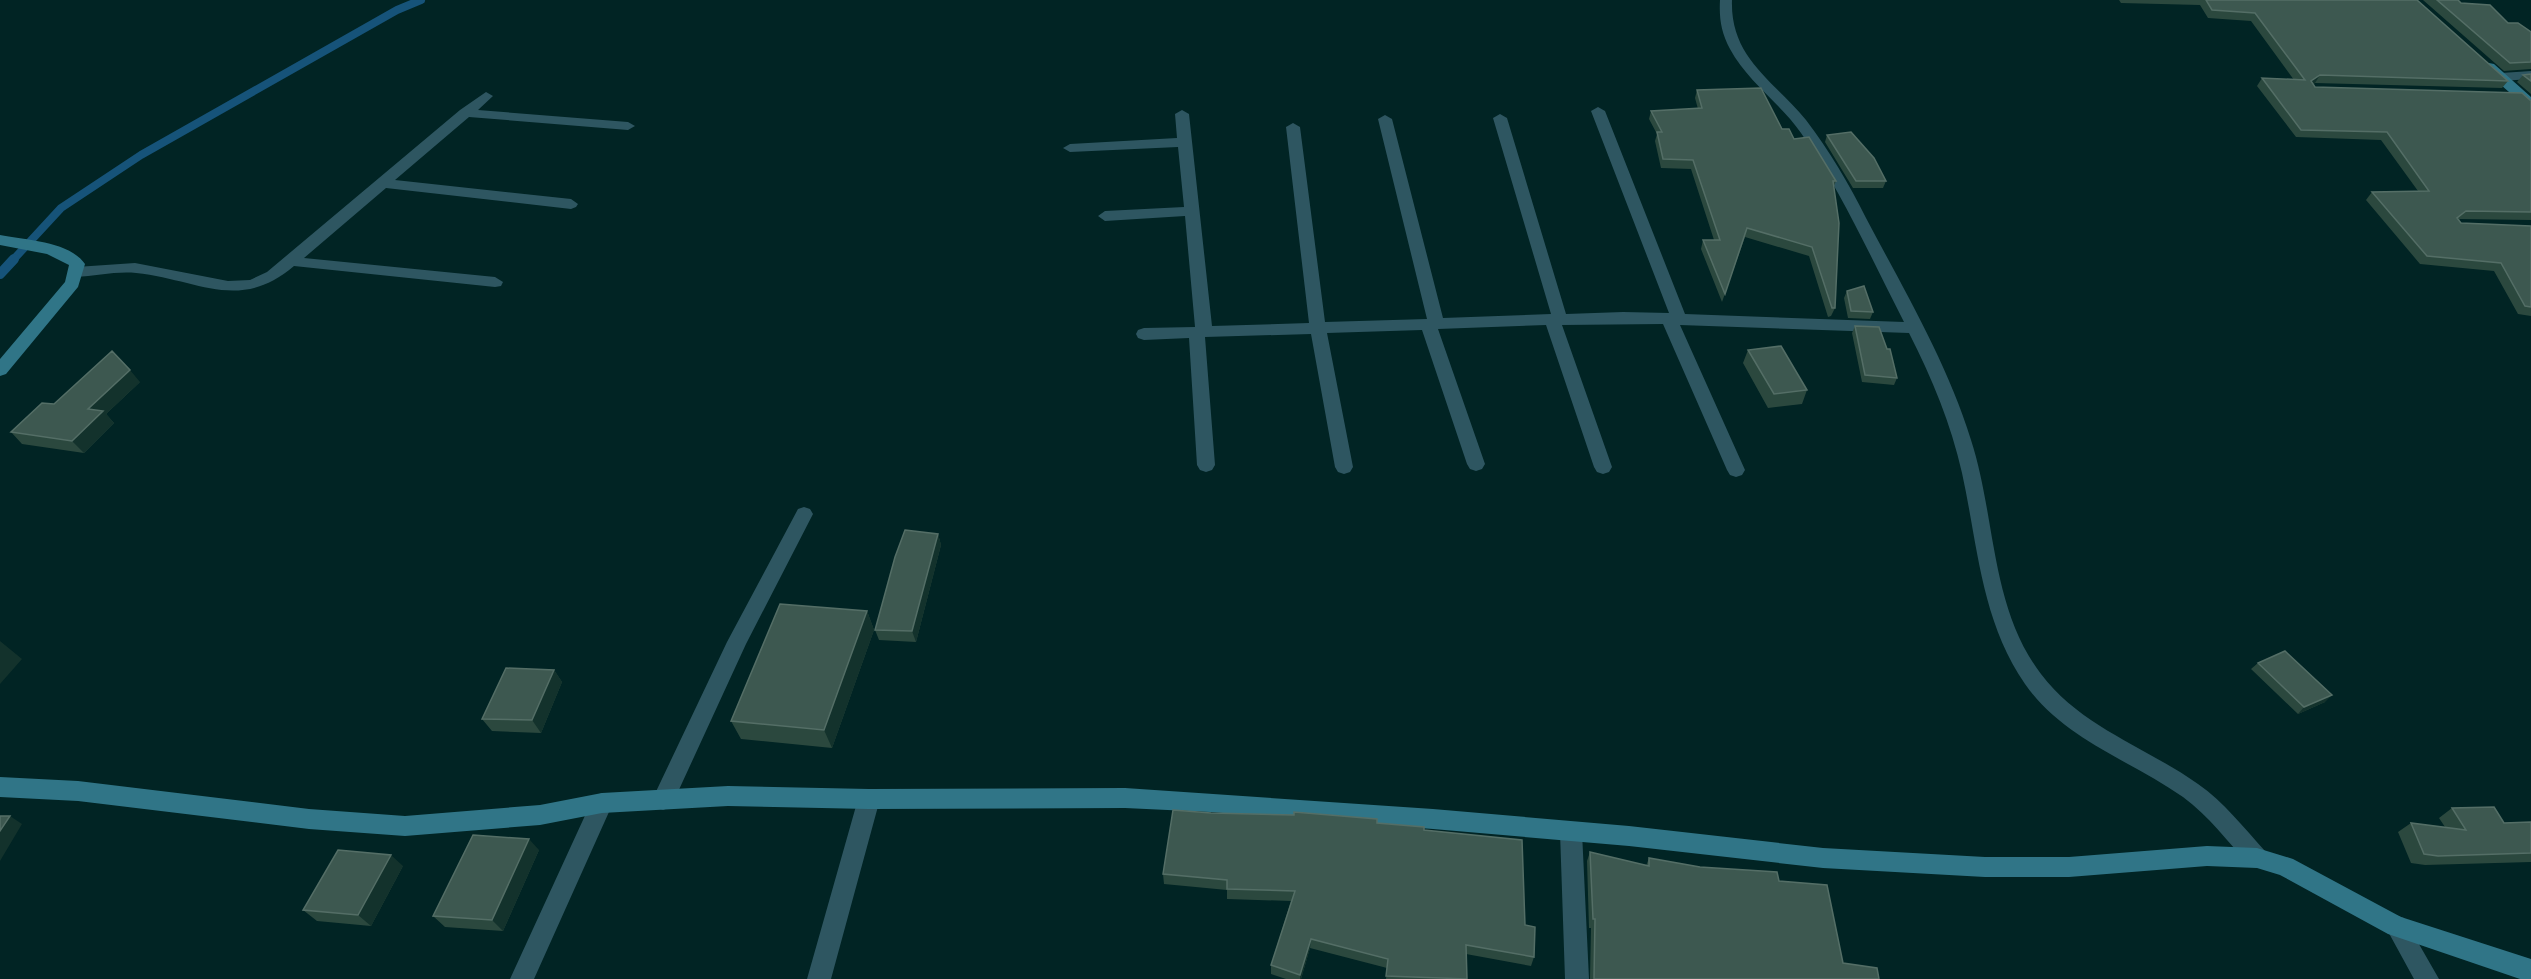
<svg xmlns="http://www.w3.org/2000/svg" width="2531" height="979" viewBox="0 0 2531 979" font-family="'Noto Serif',serif">
	<style>
		.lines { fill: none; stroke-linecap: round; stroke-linejoin: round }
		.stream-far1 { stroke: #165379; stroke-width: 8 }
		.stream { stroke: #165379; stroke-width: 10 }
		.street { fill: #2e5661; fill-rule: evenodd }
		.secondary { fill: #307587; fill-rule: evenodd }
		.wall { fill: #2b483e }
		.shaded-wall { fill: #13322c }
		.building { fill: #3d5850; stroke: #546e66; stroke-width: 1.5 }
	</style>
	<rect width="100%" height="100%" fill="#012424"/>
	<g class="lines">
		<path class="stream-far1" d="M 13,260 L 61,208 L 141,155 L 397,10 L 421,0"/>
		<path class="stream" d="M 0,274 L 14,259"/>
		<path class="street" d="M 1720,0 L 1732,0 C 1730,58 1773,80 1806,120 C 1829,150 1849,184 1866,218 C 1904,290 1947,362 1971,440 C 1996,517 1990,607 2041,674 C 2081,727 2146,747 2198,784 C 2224,802 2244,828 2265,851 L 2268,858 L 2265,865 L 2257,868 L 2249,865 C 2228,842 2209,816 2183,797 C 2130,760 2063,739 2025,684 C 1981,620 1978,546 1962,473 C 1951,424 1932,378 1909,333 L 1680,325 L 1745,470 L 1742,475 L 1736,477 L 1730,475 L 1727,470 L 1663,324 L 1562,325 L 1612,467 L 1609,472 L 1603,474 L 1597,472 L 1594,467 L 1546,325 L 1438,329 L 1485,464 L 1482,469 L 1476,471 L 1470,469 L 1467,464 L 1422,330 L 1327,333 L 1353,467 L 1350,472 L 1344,474 L 1338,472 L 1335,467 L 1311,334 L 1205,337 L 1215,465 L 1212,470 L 1206,472 L 1200,470 L 1197,465 L 1189,338 L 1144,340 L 1138,338 L 1136,334 L 1138,330 L 1144,328 L 1195,327 L 1185,216 L 1105,221 L 1098,216 L 1105,211 L 1184,207 L 1178,147 L 1070,152 L 1063,148 L 1070,144 L 1177,138 L 1175,114 L 1182,110 L 1189,114 L 1212,326 L 1309,323 L 1286,127 L 1293,123 L 1300,127 L 1325,322 L 1427,319 L 1378,119 L 1385,115 L 1392,119 L 1443,318 L 1551,314 L 1493,118 L 1500,114 L 1507,118 L 1566,314 L 1623,312 L 1669,313 L 1591,111 L 1598,107 L 1605,111 L 1685,314 L 1904,322 C 1871,258 1842,192 1801,133 C 1780,103 1747,81 1730,49 C 1721,32 1719,18 1720,0 Z
			M 2531,71 L 2531,79 L 2501,81 L 2494,77 L 2501,73 Z
			M 486,92 L 493,96 L 478,110 L 628,122 L 635,126 L 628,130 L 469,117 L 395,180 L 571,199 L 578,204 L 576,207 L 571,209 L 386,188 L 304,258 L 495,277 L 503,282 L 501,286 L 495,287 L 294,266 C 239,313 197,279 136,273 C 117,271 95,276 76,277 L 68,272 L 76,267 L 135,263 L 228,281 L 250,280 L 267,272 L 460,110 Z
			M 804,507 L 810,509 L 813,514 L 746,644 L 671,807 L 663,810 L 655,807 L 652,800 L 727,642 L 798,509 Z
			M 869,789 L 877,792 L 880,799 L 831,979 L 807,979 L 858,799 L 861,792 Z
			M 602,793 L 610,796 L 613,803 L 534,979 L 510,979 L 594,796 Z
			M 1571,822 L 1579,825 L 1582,832 L 1589,979 L 1565,979 L 1560,832 L 1563,825 Z
			M 2396,915 L 2404,918 L 2439,979 L 2414,979 L 2385,926 L 2388,918 Z"/>
		<path class="secondary" d="M 2489,63 L 2494,64 L 2531,97 L 2531,108 L 2526,107 L 2484,70 L 2482,67 Z
			M 0,235 C 25,240 69,241 85,264 L 78,287 L 6,374 L 0,376 L 0,359 L 65,282 L 69,265 L 47,254 L 0,245 Z
			M 0,777 L 78,781 L 309,809 L 405,816 L 540,805 L 602,793 L 728,786 L 869,789 L 1125,788 L 1433,809 L 1629,826 L 1823,848 L 1985,857 L 2069,857 L 2207,846 L 2257,848 L 2293,859 L 2401,917 L 2531,959 L 2531,979 L 2520,979 L 2388,934 L 2280,875 L 2257,868 L 2207,866 L 2069,877 L 1985,877 L 1823,868 L 1629,846 L 1433,829 L 1210,812 L 1125,808 L 869,809 L 728,806 L 602,813 L 540,825 L 405,836 L 309,829 L 78,801 L 0,797 Z"/>
	</g>
	<path class="wall" d="M 2119,0 L 2417,0 L 2508,81 L 2502,88 L 2315,83 L 2313,84 L 2315,87 L 2531,101 L 2531,220 L 2460,219 L 2459,220 L 2461,223 L 2531,226 L 2531,316 L 2518,314 L 2494,271 L 2420,264 L 2366,200 L 2372,192 L 2418,191 L 2381,140 L 2296,137 L 2257,86 L 2262,78 L 2294,80 L 2251,21 L 2208,18 L 2200,5 L 2121,3 Z
		M 2423,0 L 2458,0 L 2461,3 L 2531,32 L 2531,69 L 2504,71 Z
		M 2531,74 L 2531,94 L 2517,82 L 2523,75 Z
		M 1697,90 L 1782,129 L 1836,181 L 1834,186 L 1835,308 L 1831,316 L 1828,317 L 1809,256 L 1745,237 L 1722,302 L 1701,249 L 1703,240 L 1714,240 L 1691,169 L 1661,168 L 1655,141 L 1657,134 L 1649,119 L 1651,111 L 1698,109 L 1695,98 Z
		M 1827,135 L 1886,181 L 1883,188 L 1853,188 L 1825,142 Z
		M 1847,291 L 1873,312 L 1870,319 L 1848,318 L 1844,298 Z
		M 1855,326 L 1897,378 L 1894,385 L 1862,382 L 1852,333 Z
		M 1748,350 L 1807,390 L 1802,404 L 1768,408 L 1743,363 Z
		M 140,382 L 106,414 L 114,423 L 84,453 L 22,444 L 11,432 L 54,404 Z
		M 938,534 L 941,545 L 916,642 L 879,640 L 875,630 Z
		M 867,611 L 874,630 L 832,748 L 741,739 L 731,721 Z
		M 2258,663 L 2325,702 L 2298,714 L 2251,669 Z
		M 554,670 L 562,682 L 541,733 L 492,731 L 482,719 Z
		M 2452,808 L 2504,823 L 2531,822 L 2531,862 L 2425,865 L 2411,863 L 2398,832 L 2411,823 L 2445,827 L 2439,818 Z
		M 1211,813 L 1377,823 L 1424,830 L 1525,925 L 1534,957 L 1531,966 L 1466,954 L 1467,979 L 1386,979 L 1387,968 L 1310,948 L 1301,979 L 1286,979 L 1271,974 L 1271,965 L 1291,901 L 1227,899 L 1227,890 L 1164,884 L 1163,874 Z
		M 539,850 L 503,931 L 445,927 L 433,916 Z
		M 1590,852 L 1646,866 L 1649,858 L 1779,881 L 1843,963 L 1879,979 L 1590,979 L 1591,928 L 1589,928 L 1587,861 Z
		M 403,866 L 371,926 L 317,921 L 303,910 Z"/>
	<path class="shaded-wall" d="M 2320,75 L 2315,83 L 2306,88 L 2311,81 Z
		M 130,370 L 140,382 L 106,414 L 114,423 L 84,453 L 72,441 L 88,409 Z
		M 938,534 L 941,545 L 916,642 L 912,631 Z
		M 867,611 L 874,630 L 832,748 L 824,730 Z
		M 0,641 L 22,659 L 0,684 Z
		M 554,670 L 562,682 L 541,733 L 532,720 Z
		M 2332,695 L 2325,702 L 2298,714 L 2304,707 Z
		M 10,816 L 22,824 L 0,861 L 0,831 Z
		M 529,839 L 539,850 L 503,931 L 492,920 Z
		M 391,855 L 403,866 L 371,926 L 358,915 Z
		M 1311,939 L 1310,948 L 1301,979 L 1300,979 L 1300,975 Z"/>
	<path class="building" d="M 2206,0 L 2417,0 L 2508,81 L 2320,75 L 2311,81 L 2315,87 L 2522,93 L 2531,101 L 2531,212 L 2466,211 L 2457,218 L 2461,223 L 2531,226 L 2531,307 L 2525,306 L 2501,263 L 2427,256 L 2372,192 L 2429,191 L 2387,132 L 2301,130 L 2262,78 L 2305,80 L 2255,13 L 2212,10 Z
		M 2437,0 L 2458,0 L 2461,3 L 2490,5 L 2508,23 L 2518,23 L 2531,32 L 2531,62 L 2510,63 Z
		M 2531,74 L 2531,81 L 2523,75 Z
		M 1761,88 L 1782,129 L 1789,129 L 1794,139 L 1809,137 L 1836,181 L 1833,181 L 1839,223 L 1835,308 L 1832,308 L 1812,247 L 1747,228 L 1725,294 L 1703,240 L 1720,240 L 1693,160 L 1663,159 L 1657,132 L 1662,132 L 1651,111 L 1702,108 L 1697,90 Z
		M 1851,132 L 1874,158 L 1886,181 L 1856,181 L 1827,135 Z
		M 1864,286 L 1873,312 L 1851,311 L 1847,291 Z
		M 1855,326 L 1879,327 L 1887,349 L 1890,349 L 1897,378 L 1865,375 Z
		M 1781,346 L 1807,390 L 1774,394 L 1748,350 Z
		M 112,351 L 130,370 L 88,409 L 103,411 L 72,441 L 11,432 L 42,403 L 54,404 Z
		M 905,530 L 938,534 L 912,631 L 875,630 L 895,557 Z
		M 780,604 L 867,611 L 824,730 L 731,721 Z
		M 2285,651 L 2332,695 L 2304,707 L 2258,663 Z
		M 506,668 L 554,670 L 532,720 L 482,719 Z
		M 2494,807 L 2504,823 L 2531,822 L 2531,853 L 2438,856 L 2424,854 L 2411,823 L 2466,830 L 2452,808 Z
		M 1173,810 L 1211,813 L 1294,815 L 1294,812 L 1377,819 L 1377,823 L 1424,827 L 1424,830 L 1522,840 L 1525,925 L 1535,927 L 1534,957 L 1466,945 L 1467,979 L 1386,976 L 1388,959 L 1311,939 L 1300,975 L 1271,965 L 1295,891 L 1227,889 L 1227,880 L 1163,874 Z
		M 0,816 L 10,816 L 0,831 Z
		M 473,835 L 529,839 L 492,920 L 433,916 Z
		M 338,850 L 391,855 L 358,915 L 303,910 Z
		M 1590,852 L 1649,866 L 1649,858 L 1700,867 L 1777,872 L 1779,881 L 1827,885 L 1843,963 L 1877,968 L 1879,979 L 1594,979 L 1595,919 L 1593,919 Z"/>
</svg>
